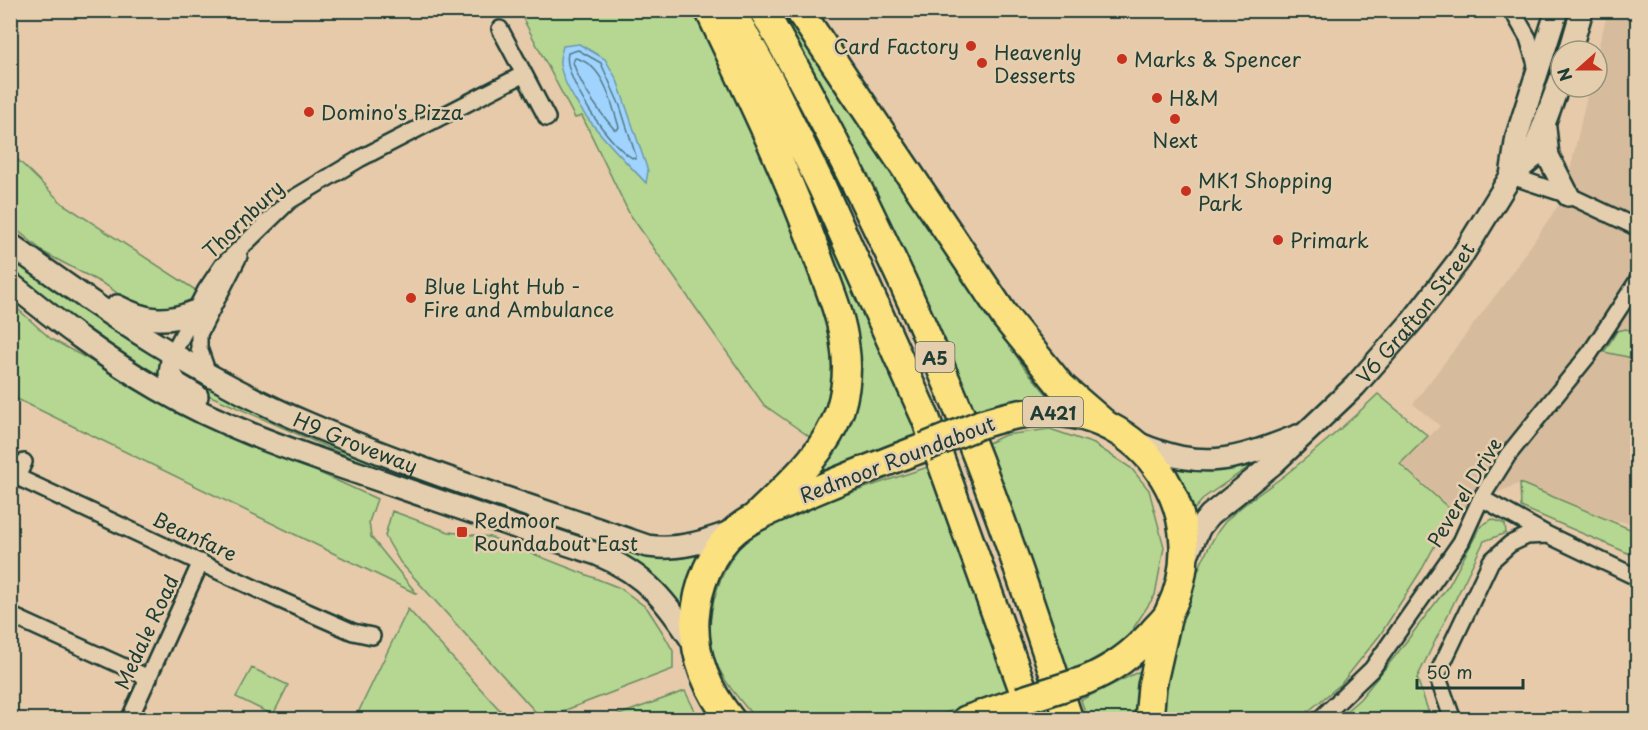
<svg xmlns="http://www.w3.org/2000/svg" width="1648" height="730" viewBox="0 0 1648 730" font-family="'Playpen Sans',sans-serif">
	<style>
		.built { fill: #d7bb9d }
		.green { fill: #b5d791; stroke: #6a8a62; stroke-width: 1.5 }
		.water { fill: #a0d4fe; stroke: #6c98ad; stroke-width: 1.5 }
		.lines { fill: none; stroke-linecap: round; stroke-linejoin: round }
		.shore { stroke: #537985; stroke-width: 1.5 }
		.street-casing { stroke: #1f3d34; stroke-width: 20 }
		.secondary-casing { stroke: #1f3d34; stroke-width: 26 }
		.highway-casing { stroke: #1f3d34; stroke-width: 32 }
		.street { stroke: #e5ceae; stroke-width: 15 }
		.secondary { stroke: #e5ceae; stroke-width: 21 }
		.highway { stroke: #fbe180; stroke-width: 27 }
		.highway-bridge-casing { stroke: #1f3d34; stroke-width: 32; stroke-linecap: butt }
		.highway-bridge { stroke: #fbe180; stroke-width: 27 }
		.poi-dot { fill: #c8321e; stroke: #e5ceae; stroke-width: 2 }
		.labels { text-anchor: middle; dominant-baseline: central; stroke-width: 5; stroke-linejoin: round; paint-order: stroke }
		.shield { fill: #e5ceae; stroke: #5a6859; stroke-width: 1.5 }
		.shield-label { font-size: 18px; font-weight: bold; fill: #1f3d34 }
		.poi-label { font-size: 20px; fill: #1f3d34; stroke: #e5ceae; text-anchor: start }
		.street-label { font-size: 20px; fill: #1f3d34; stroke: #e5ceae }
	</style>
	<rect width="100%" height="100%" fill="#e6caaa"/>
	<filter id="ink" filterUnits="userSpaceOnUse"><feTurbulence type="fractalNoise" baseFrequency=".0167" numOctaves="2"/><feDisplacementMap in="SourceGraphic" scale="12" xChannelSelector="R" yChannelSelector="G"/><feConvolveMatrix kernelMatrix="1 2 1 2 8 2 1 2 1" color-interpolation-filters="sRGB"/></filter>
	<g filter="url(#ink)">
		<path class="built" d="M 1608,11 L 1637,11 L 1637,525 L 1602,517 L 1520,483 L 1454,511 L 1402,464 L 1440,426 L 1413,404 L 1511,275 L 1564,197 L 1589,87 L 1597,87 L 1597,53 Z"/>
		<path class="green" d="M 519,11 L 699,11 L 783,188 L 835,347 L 832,387 L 819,423 L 810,437 L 764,405 L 629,213 L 582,116 L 575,118 Z
			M 772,11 L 787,11 L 1023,366 L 1055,404 L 974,414 L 959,372 L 815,84 Z
			M 768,99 L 905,394 L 916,439 L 811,478 L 853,414 L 858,358 Z
			M 10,152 L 63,204 L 197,291 L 188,304 L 160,313 L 134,306 L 109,287 L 45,253 L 11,225 Z
			M 11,253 L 161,356 L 168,382 C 112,351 59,315 11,273 Z
			M 10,302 L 51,339 L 177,408 L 377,499 L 369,522 L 371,537 L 417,594 L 11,396 Z
			M 1626,329 L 1637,332 L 1637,359 L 1604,352 L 1617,331 Z
			M 183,368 L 390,464 L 386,473 L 206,394 L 180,375 Z
			M 1378,394 L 1428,436 L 1400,464 L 1453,512 L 1422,569 L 1380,635 L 1341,684 L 1299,719 L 1162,720 C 1164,670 1193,560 1225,522 C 1241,504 1266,490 1285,475 C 1318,449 1348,423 1378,394 Z
			M 1050,429 L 1094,444 L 1131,468 L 1149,490 L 1164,547 L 1155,595 L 1125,641 L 1068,674 L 984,445 L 1005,435 Z
			M 1260,459 L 1205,497 L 1190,514 L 1169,465 Z
			M 928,467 L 1010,692 L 926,719 L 755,718 C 740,700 725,684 716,662 C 699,621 721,557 757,530 C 765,523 780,520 790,516 C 835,497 882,482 928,467 Z
			M 407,470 L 699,553 L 687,580 L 681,609 L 662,589 L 404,481 Z
			M 1520,483 L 1637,532 L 1637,557 L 1521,507 Z
			M 392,511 L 449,532 L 490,537 L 620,588 L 647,608 L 663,633 L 673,651 L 673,669 L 542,719 L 400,562 L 385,536 Z
			M 1492,519 L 1505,524 L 1506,533 L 1484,541 L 1417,678 L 1431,719 L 1337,719 L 1360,699 L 1396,655 L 1449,585 L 1481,526 Z
			M 408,609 L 508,719 L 355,719 Z
			M 252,668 L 288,685 L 273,715 L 236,697 Z
			M 1140,671 L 1136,719 L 1087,719 L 1081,700 Z
			M 685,691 L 699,719 L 607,719 Z"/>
		<path class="water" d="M 579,44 L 605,59 L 617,80 L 648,171 L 646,183 C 619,154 566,104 560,64 C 559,58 562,52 563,46 Z"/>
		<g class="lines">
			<path class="shore" d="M 578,50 L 601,63 L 620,106 L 636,156 L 635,159 C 613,152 561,76 568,53 Z
				M 575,58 C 604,64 611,102 619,127 L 617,130 L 614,129 C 598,110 580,86 573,62 Z"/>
			<g class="street-casing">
				<path id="street" d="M 1512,10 L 1528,38 L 1538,71
					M 524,74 L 547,118
					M 1511,176 L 1568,195 L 1638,228
					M 173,353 L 206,290 L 222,266 L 289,201 L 361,158 L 524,74 L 500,29
					M 208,374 L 199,348 L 199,334 L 239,256
					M 24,462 L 17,477 L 278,599 L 353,632 L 372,636
					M 1481,498 L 1548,535 L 1638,578
					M 10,615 L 149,678
					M 129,720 L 201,562
					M 1319,720 L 1372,669 L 1461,542 L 1481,498 L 1508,455 L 1590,353 L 1638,280
					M 1453,720 L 1437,675 L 1491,561 L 1510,544 L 1527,536 L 1548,535"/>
			</g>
			<g class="secondary-casing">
				<g id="secondary">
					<path d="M 1570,51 L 1582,10"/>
					<path d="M 1545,128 L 1548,156 L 1568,195"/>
					<path d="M 1511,176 L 1531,159 L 1561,78"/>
					<path id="s1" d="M 10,244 C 104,313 202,379 309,424 C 419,471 534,507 647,546 C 679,551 706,541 736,530"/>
					<path d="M 10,283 C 58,322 106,359 158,389 C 223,427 294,451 364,475 C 442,502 519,529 597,554 C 647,575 668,603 696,647"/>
					<path d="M 117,306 C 144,320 165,324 193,312"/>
					<path d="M 173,353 L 170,374 L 177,384 L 197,396"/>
					<path d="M 1137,443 C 1203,471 1233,461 1297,436"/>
					<path id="s2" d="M 1185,559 L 1200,527 L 1210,515 L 1273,464 L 1355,386 L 1413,320 L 1460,259 L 1511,176 L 1517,136 L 1557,10"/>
				</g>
			</g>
			<g class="highway-casing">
				<path id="highway" d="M 709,10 C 748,92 788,174 819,260 C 829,288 842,317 845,347 C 848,367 846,390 840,410 C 825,455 785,487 753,519
					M 731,10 L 768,77 L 822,187 L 926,419 L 1034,720
					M 763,10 C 835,137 900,269 956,404 C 999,507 1034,614 1069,720
					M 799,10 L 1006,318 L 1061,386 L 1105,424
					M 981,424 C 1004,417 1025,411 1049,412 C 1150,413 1215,521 1169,612 C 1166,620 1157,626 1152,633 C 1132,654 1113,669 1086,680
					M 731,720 C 708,691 693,657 695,619 C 697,587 711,550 736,530 C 750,518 769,511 785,504 C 830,483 878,465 925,447
					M 966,720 L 1020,701
					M 1149,720 L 1152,686 L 1168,615"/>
			</g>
			<use href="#street" class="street"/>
			<use href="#secondary" class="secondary"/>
			<use href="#highway" class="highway"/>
			<g class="highway-bridge-casing">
				<path id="highway-bridge" d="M 925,447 L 981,424
					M 1020,701 L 1086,680"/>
			</g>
			<use href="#highway-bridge" class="highway-bridge"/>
		</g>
	</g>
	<g class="poi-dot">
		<circle cx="971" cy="46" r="6"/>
		<circle cx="1122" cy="59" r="6"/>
		<circle cx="982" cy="63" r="6"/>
		<circle cx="1157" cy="98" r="6"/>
		<circle cx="309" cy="112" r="6"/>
		<circle cx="1175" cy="119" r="6"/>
		<circle cx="1186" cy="191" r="6"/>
		<circle cx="1278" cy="240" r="6"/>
		<circle cx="411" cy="298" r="6"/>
		<rect x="456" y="526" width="12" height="12" rx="3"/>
	</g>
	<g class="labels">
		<g class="shield">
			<rect x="915.5" y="342" width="39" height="30" rx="4.5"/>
			<rect x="1023" y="397" width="60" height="30" rx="4.5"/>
		</g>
		<g class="shield-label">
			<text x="935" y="357">A5</text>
			<text x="1053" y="412">A421</text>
		</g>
		<g class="poi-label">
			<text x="959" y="46" text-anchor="end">Card Factory</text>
			<text x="994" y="52">Heavenly<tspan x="994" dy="23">Desserts</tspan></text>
			<text x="1134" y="59">Marks &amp; Spencer</text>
			<text x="1169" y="98">H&amp;M</text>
			<text x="321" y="112">Domino's Pizza</text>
			<text x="1175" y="140" text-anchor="middle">Next</text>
			<text x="1198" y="180">MK1 Shopping<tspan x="1198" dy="23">Park</tspan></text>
			<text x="1290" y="240">Primark</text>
			<text x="423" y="286">Blue Light Hub -<tspan x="423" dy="23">Fire and Ambulance</tspan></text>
			<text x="474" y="520">Redmoor<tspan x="474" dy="23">Roundabout East</tspan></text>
		</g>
		<g class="street-label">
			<text transform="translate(243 219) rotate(-44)">Thornbury</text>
			<text stroke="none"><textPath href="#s2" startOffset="340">V6 Grafton Street</textPath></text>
			<text stroke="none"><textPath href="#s1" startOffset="400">H9 Groveway</textPath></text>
			<text transform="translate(897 459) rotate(-21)">Redmoor Roundabout</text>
			<text transform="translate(1464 492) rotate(-59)">Peverel Drive</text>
			<text transform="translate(195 536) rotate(25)">Beanfare</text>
			<text transform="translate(146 632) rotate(-65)">Medale Road</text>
		</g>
	</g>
	<rect width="1648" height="730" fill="none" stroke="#e5ceae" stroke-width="36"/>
	<rect x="18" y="18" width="1612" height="694" fill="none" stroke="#1f3d34" stroke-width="2" filter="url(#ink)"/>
	<g transform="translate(1579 69) rotate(249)"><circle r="28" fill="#e5ceae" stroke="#96947d" stroke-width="1.5"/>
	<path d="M0-4.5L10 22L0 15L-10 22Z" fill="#c8321e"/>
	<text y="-9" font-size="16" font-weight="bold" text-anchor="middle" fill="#1f3d34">N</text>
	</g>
	<path d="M1417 679v9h106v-9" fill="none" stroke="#1f3d34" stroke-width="3"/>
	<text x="1426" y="679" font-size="18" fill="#1f3d34" stroke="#e5ceae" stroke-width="4.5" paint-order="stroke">50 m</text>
</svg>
